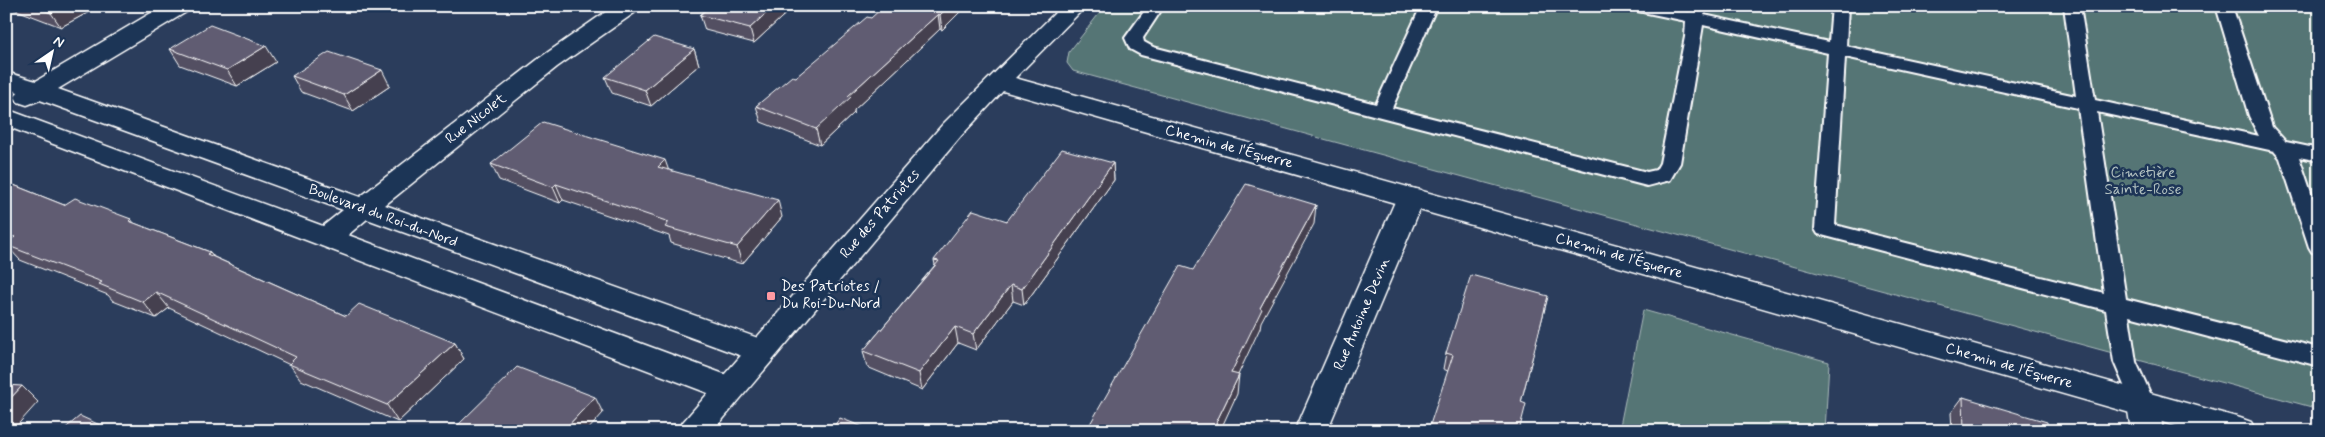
<svg xmlns="http://www.w3.org/2000/svg" width="2325" height="437" viewBox="0 0 2325 437" font-family="Mynerve,sans-serif">
	<style>
		.green { fill: #557574; stroke: #aababa }
		.lines { fill: none; stroke-linecap: round; stroke-linejoin: round }
		.service-casing { stroke: #fff; stroke-width: 4 }
		.minor-casing { stroke: #fff; stroke-width: 3 }
		.tertiary-casing { stroke: #fff; stroke-width: 3 }
		.service { fill: #1d3557; fill-rule: evenodd }
		.minor { fill: #1d3557; fill-rule: evenodd }
		.tertiary { fill: #1d3557; fill-rule: evenodd }
		.wall { fill: #534f62; stroke: #fff }
		.shaded-wall { fill: #444050; stroke: #fff }
		.building { fill: #615c72; stroke: #fff }
		.poi-dot { fill: #ff9aa2; stroke: #1d3557; stroke-width: 2 }
		.labels { text-anchor: middle; dominant-baseline: central; stroke-width: 5; stroke-linejoin: round; paint-order: stroke }
		.street-label { font-size: 15px; fill: #fff; stroke: #1d3557 }
		.park-label { font-size: 15px; fill: #b2c1c0; stroke: #1d3557 }
		.poi-label { font-size: 15px; fill: #fff; stroke: #1d3557; text-anchor: start }
	</style>
	<rect width="100%" height="100%" fill="#2b3d5c"/>
	<filter id="ink" filterUnits="userSpaceOnUse"><feTurbulence type="fractalNoise" baseFrequency=".02" numOctaves="2"/><feDisplacementMap in="SourceGraphic" scale="10" xChannelSelector="R" yChannelSelector="G"/><feConvolveMatrix kernelMatrix="1 2 1 2 8 2 1 2 1" color-interpolation-filters="sRGB"/></filter>
	<g filter="url(#ink)">
		<path class="green" d="M 1105,6 L 2319,6 L 2319,409 L 1073,71 L 1067,63 L 1069,52 Z
			M 1643,310 L 1829,362 L 1825,431 L 1619,431 Z"/>
		<g class="lines">
			<g class="service-casing">
				<path id="service" d="M 1148,6 L 1164,6 L 1143,38 L 1144,42 L 1153,47 L 1376,104 L 1421,6 L 1437,6 L 1392,108 L 1647,172 L 1656,170 L 1660,163 L 1685,37 L 1686,21 L 1633,10 L 1631,6 L 1663,6 L 1689,12 L 1692,6 L 1708,6 L 1704,15 L 1829,42 L 1832,6 L 1848,6 L 1846,46 L 2076,96 L 2064,6 L 2080,6 L 2095,100 L 2259,136 L 2249,116 L 2216,6 L 2232,6 L 2272,127 L 2286,142 L 2319,149 L 2319,161 L 2299,157 L 2319,216 L 2319,254 L 2312,252 L 2309,247 L 2280,158 L 2274,151 L 2097,112 L 2126,299 L 2319,348 L 2319,366 L 2129,316 L 2136,362 L 2155,404 L 2151,411 L 2143,413 L 2135,411 L 2114,362 L 2106,310 L 1818,234 L 1815,229 L 1828,53 L 1703,25 L 1680,163 L 1670,180 L 1647,186 L 1141,55 L 1130,49 L 1125,38 ZM 1845,57 L 2078,108 L 2104,293 L 1835,225 Z"/>
			</g>
			<g class="minor-casing">
				<path id="minor" d="M 163,6 L 191,6 L 188,11 L 58,89 L 360,197 L 541,57 L 614,6 L 640,6 L 637,11 L 557,67 L 385,205 L 772,343 L 776,351 L 772,359 L 761,363 L 750,359 L 367,219 L 348,235 L 740,380 L 745,389 L 740,398 L 729,401 L 6,126 L 6,109 L 323,226 L 343,210 L 40,100 L 27,105 L 18,102 L 15,97 L 18,92 L 6,88 L 6,72 L 36,81 Z
					M 1411,188 L 1421,190 L 1425,197 L 1327,431 L 1295,431 L 1397,197 L 1401,190 Z
					M 2143,391 L 2154,395 L 2159,404 L 2163,431 L 2131,431 L 2127,404 L 2132,395 Z"/>
			</g>
			<g class="tertiary-casing">
				<path id="tertiary" d="M 1062,6 L 1086,6 L 1015,78 L 2240,418 L 2251,422 L 2256,431 L 2193,431 L 1003,91 L 961,136 L 713,431 L 678,431 L 683,422 L 943,124 Z"/>
			</g>
			<use href="#service" class="service"/>
			<use href="#minor" class="minor"/>
			<use href="#tertiary" class="tertiary"/>
		</g>
		<path class="wall" d="M 6,6 L 100,6 L 61,27 Z
			M 794,6 L 754,43 L 705,30 L 700,15 Z
			M 966,6 L 942,30 L 940,29 L 854,110 L 854,113 L 820,145 L 761,122 L 756,106 L 796,77 L 871,18 Z
			M 170,49 L 276,62 L 237,86 L 180,65 Z
			M 694,49 L 699,65 L 651,106 L 612,93 L 605,77 Z
			M 292,76 L 390,86 L 353,111 L 301,92 Z
			M 1113,163 L 1114,180 L 1024,305 L 1013,301 L 976,350 L 958,343 L 922,390 L 867,367 L 863,351 L 935,265 L 934,260 Z
			M 491,164 L 669,170 L 782,217 L 742,264 L 671,243 L 669,236 L 563,200 L 560,203 L 499,180 Z
			M 6,182 L 64,205 L 131,219 L 134,223 L 210,252 L 214,257 L 346,316 L 455,343 L 464,359 L 398,422 L 301,380 L 290,365 L 169,308 L 156,318 L 113,301 L 108,295 L 20,260 L 6,245 Z
			M 1548,296 L 1521,402 L 1519,431 L 1448,371 L 1443,369 L 1446,353 Z
			M 1963,397 L 2048,431 L 1933,431 L 1937,425 L 1952,429 L 1951,413 Z"/>
		<path class="shaded-wall" d="M 64,6 L 100,6 L 61,27 L 51,13 Z
			M 774,6 L 794,6 L 754,43 L 750,28 Z
			M 949,6 L 966,6 L 942,30 L 940,15 Z
			M 938,14 L 940,29 L 854,110 L 854,113 L 820,145 L 816,129 L 848,96 Z
			M 266,46 L 276,62 L 237,86 L 227,70 Z
			M 694,49 L 699,65 L 651,106 L 645,90 Z
			M 382,70 L 390,86 L 353,111 L 344,95 Z
			M 665,160 L 671,177 L 658,167 Z
			M 1113,163 L 1114,180 L 1024,305 L 1022,289 Z
			M 556,184 L 563,200 L 560,203 L 553,187 Z
			M 778,200 L 782,217 L 742,264 L 737,247 Z
			M 1316,205 L 1314,224 L 1261,322 L 1260,328 L 1230,392 L 1231,373 L 1260,308 Z
			M 210,252 L 222,268 L 207,254 Z
			M 1011,285 L 1013,301 L 976,350 L 973,334 Z
			M 156,292 L 169,308 L 156,318 L 143,302 Z
			M 955,327 L 958,343 L 922,390 L 919,373 Z
			M 455,343 L 464,359 L 398,422 L 387,405 Z
			M 1239,375 L 1237,394 L 1220,431 L 1212,431 Z
			M 22,386 L 38,402 L 12,431 L 6,431 L 6,403 Z
			M 595,397 L 603,413 L 587,431 L 563,431 Z"/>
		<path class="building" d="M 33,6 L 64,6 L 51,13 Z
			M 710,6 L 774,6 L 750,28 L 700,15 Z
			M 884,6 L 949,6 L 940,15 L 938,14 L 848,96 L 851,97 L 816,129 L 756,106 L 792,76 L 796,77 L 867,17 L 871,18 Z
			M 210,25 L 266,46 L 227,70 L 170,49 Z
			M 654,37 L 694,49 L 645,90 L 605,77 Z
			M 329,52 L 382,70 L 344,95 L 292,76 Z
			M 543,122 L 665,160 L 658,167 L 778,200 L 737,247 L 665,227 L 669,222 L 556,184 L 553,187 L 491,164 Z
			M 1062,149 L 1113,163 L 1022,289 L 1011,285 L 973,334 L 955,327 L 919,373 L 863,351 L 939,261 L 934,260 L 973,210 L 1007,221 Z
			M 6,182 L 64,205 L 75,198 L 131,219 L 129,221 L 210,252 L 207,254 L 346,316 L 359,304 L 455,343 L 387,405 L 289,364 L 296,357 L 156,292 L 143,302 L 99,284 L 102,282 L 6,245 L 6,243 L 15,237 L 6,234 Z
			M 1246,184 L 1316,205 L 1260,308 L 1262,309 L 1231,373 L 1239,375 L 1212,431 L 1086,431 L 1180,266 L 1193,270 Z
			M 1471,275 L 1548,296 L 1521,402 L 1526,404 L 1519,431 L 1428,431 L 1453,355 L 1446,353 Z
			M 517,367 L 595,397 L 563,431 L 464,431 L 456,427 Z
			M 6,385 L 22,386 L 6,403 Z
			M 1963,397 L 2047,422 L 2048,431 L 1964,431 Z
			M 80,416 L 113,431 L 62,431 Z
			M 840,418 L 873,431 L 830,431 Z
			M 1937,425 L 1959,431 L 1937,431 Z"/>
	</g>
	<rect class="poi-dot" x="766" y="291" width="10" height="10" rx="2.5"/>
	<g class="labels">
		<g class="street-label">
			<text transform="translate(476 119) rotate(-38)">Rue Nicolet</text>
			<text transform="translate(1229 147) rotate(15)">Chemin de l'Équerre</text>
			<text transform="translate(880 214) rotate(-49)">Rue des Patriotes</text>
			<text transform="translate(383 216) rotate(20)">Boulevard du Roi-du-Nord</text>
			<text transform="translate(1619 256) rotate(16)">Chemin de l'Équerre</text>
			<text transform="translate(1362 314) rotate(-67)">Rue Antoine Devin</text>
			<text transform="translate(2009 366) rotate(16)">Chemin de l'Équerre</text>
		</g>
		<g class="park-label">
			<text x="2143" y="173">Cimetière<tspan x="2143" dy="17">Sainte-Rose</tspan></text>
		</g>
		<g class="poi-label">
			<text x="781" y="287">Des Patriotes /<tspan x="781" dy="17">Du Roi-Du-Nord</tspan></text>
		</g>
	</g>
	<rect width="2325" height="437" fill="none" stroke="#1d3557" stroke-width="25"/>
	<rect x="12" y="12" width="2300" height="412" fill="none" stroke="#fff" stroke-width="2" filter="url(#ink)"/>
	<g transform="translate(52 52) rotate(34)" stroke="#1d3557" stroke-width="4" paint-order="stroke">
	<path d="M0-4L9 19L0 12L-9 19Z" fill="#ffffff"/>
	<text y="-8" font-size="14" font-weight="bold" text-anchor="middle" fill="#ffffff">N</text>
	</g>
</svg>
